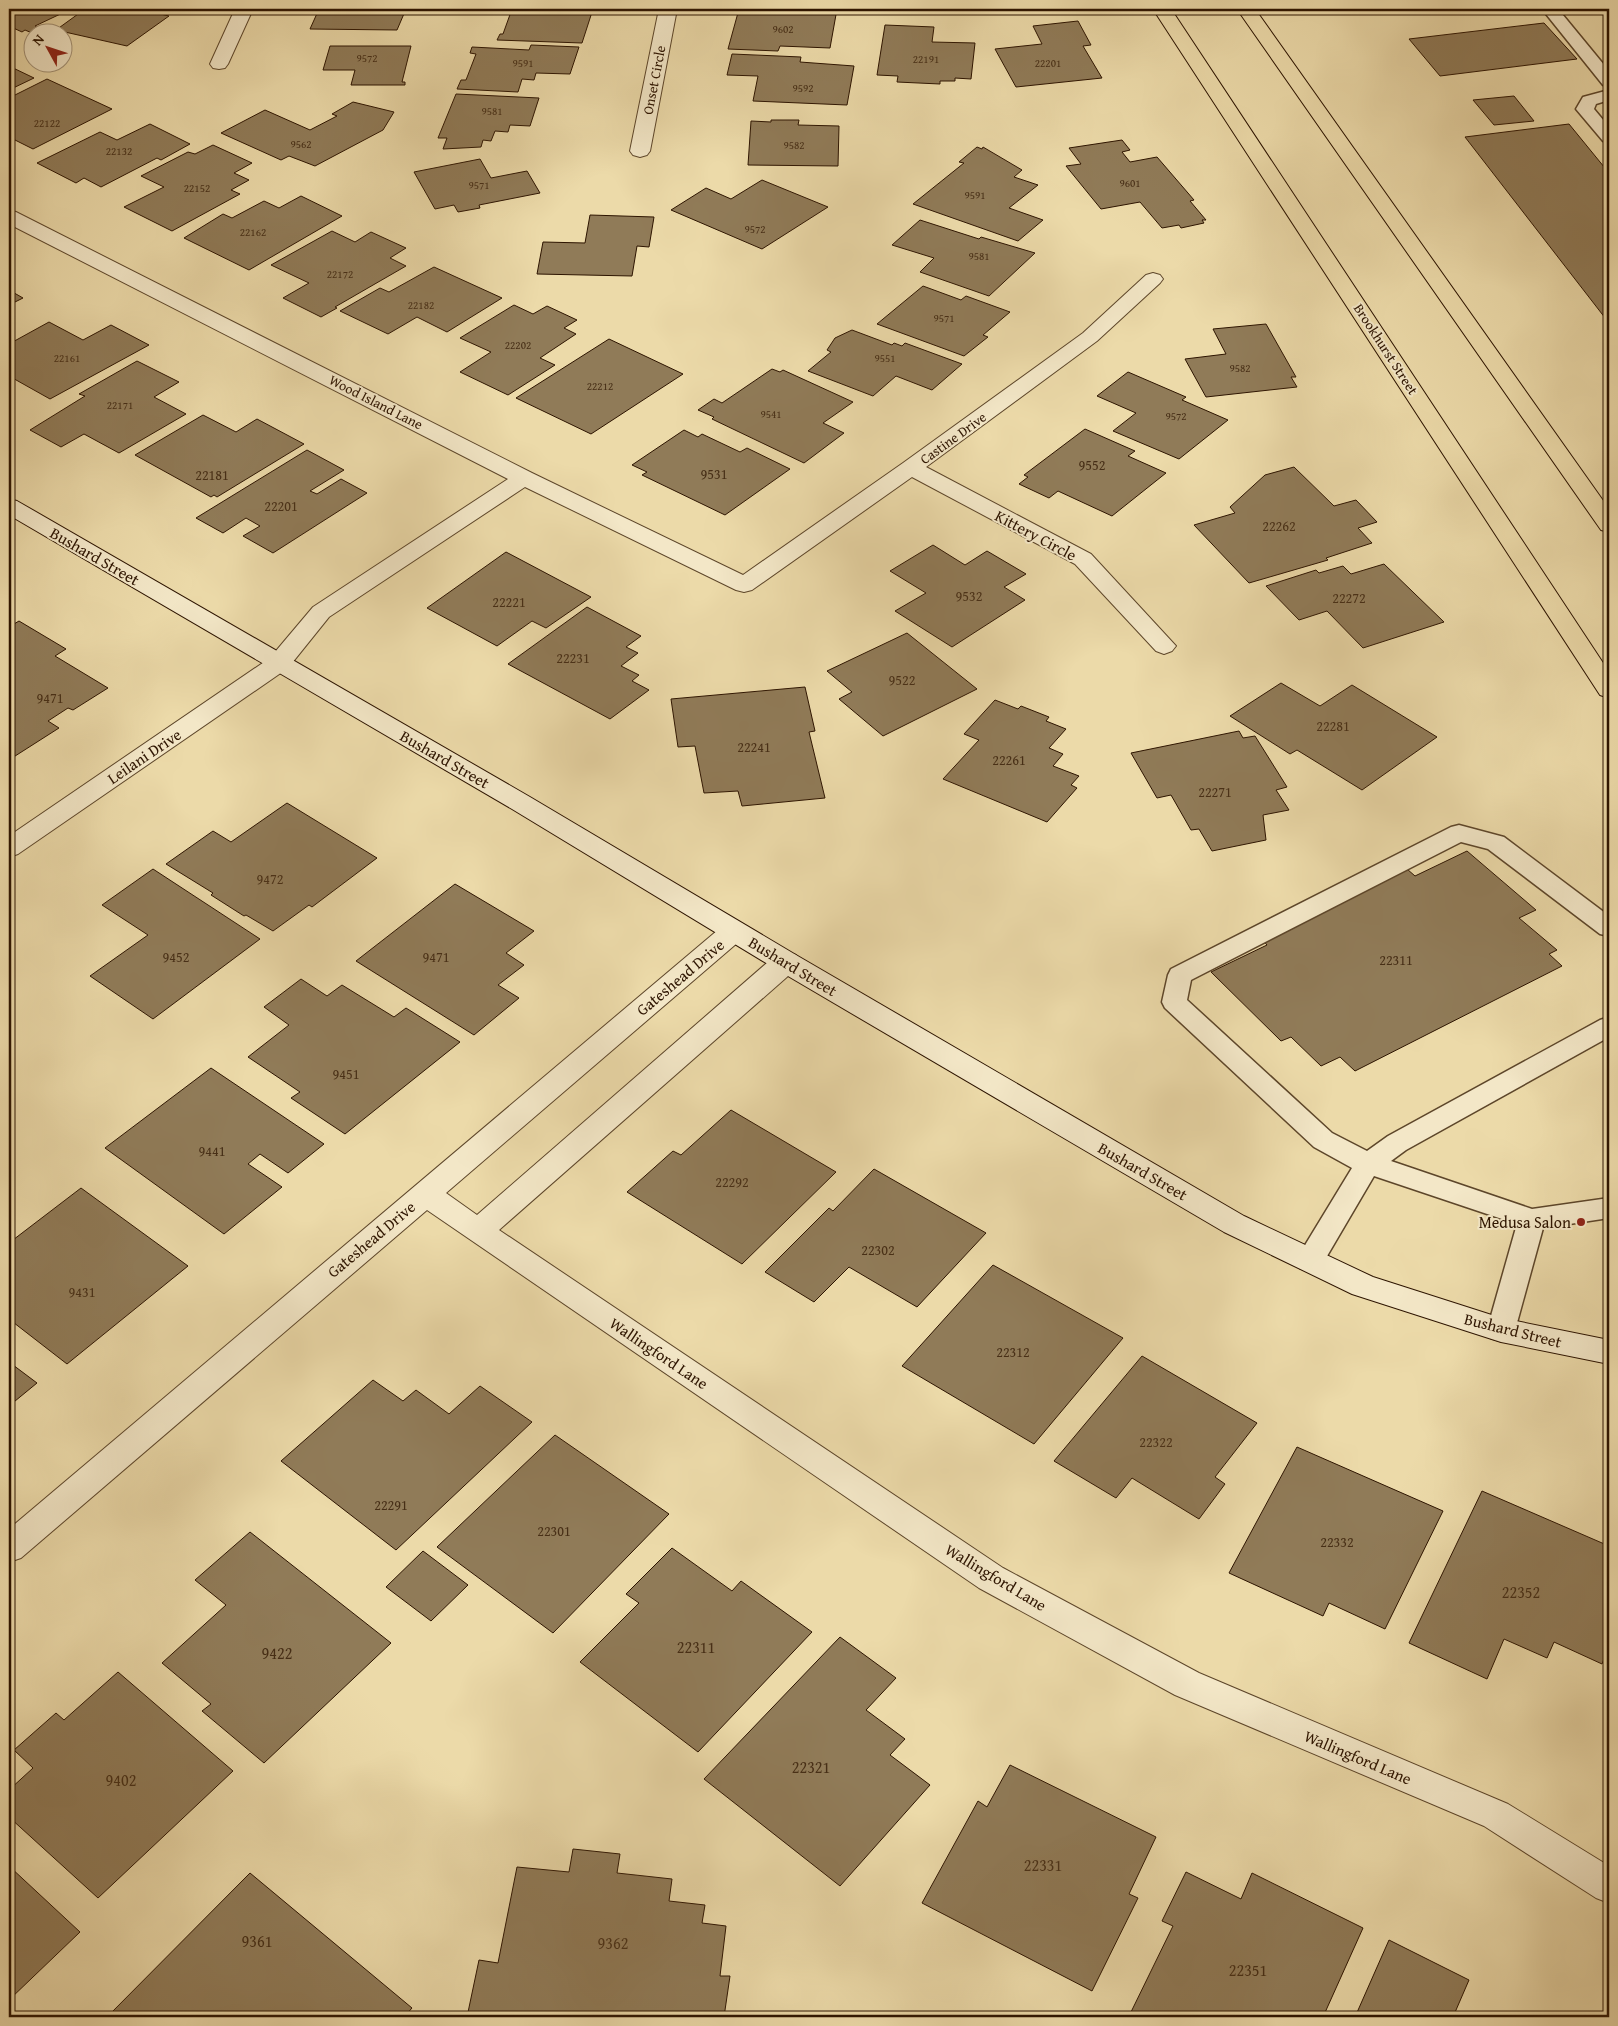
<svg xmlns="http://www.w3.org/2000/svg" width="1618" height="2026" viewBox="0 0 1618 2026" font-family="'Gentium Book Plus',serif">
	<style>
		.building { fill: #907b58; stroke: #2d1400 }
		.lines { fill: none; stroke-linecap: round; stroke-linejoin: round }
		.lane-casing { stroke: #5d462a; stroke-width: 3 }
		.street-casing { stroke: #5d462a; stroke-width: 2 }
		.secondary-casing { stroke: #2d1400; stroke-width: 2 }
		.primary-casing { stroke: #2d1400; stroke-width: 2 }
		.lane { fill: #f3e7c7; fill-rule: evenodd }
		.street { fill: #f3e7c7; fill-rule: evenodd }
		.secondary { fill: #f3e7c7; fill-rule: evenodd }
		.primary { fill: #ecdaa9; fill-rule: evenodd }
		.poi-dot { fill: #8f2418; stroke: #f3e7c7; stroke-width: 2 }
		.labels { text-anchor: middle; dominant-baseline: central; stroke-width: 4; stroke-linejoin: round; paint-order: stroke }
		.far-number-label { font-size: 11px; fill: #462e16 }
		.far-street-label { font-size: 14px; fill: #2d1400; stroke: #f3e7c7 }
		.number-label { font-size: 14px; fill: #462e16 }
		.street-label { font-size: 16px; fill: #2d1400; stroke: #f3e7c7 }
		.poi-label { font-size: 16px; fill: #2d1400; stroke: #f3e7c7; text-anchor: end }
		.near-number-label { font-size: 16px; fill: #462e16 }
	</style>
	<rect width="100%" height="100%" fill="#ecdaa9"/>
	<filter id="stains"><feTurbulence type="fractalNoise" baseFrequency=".004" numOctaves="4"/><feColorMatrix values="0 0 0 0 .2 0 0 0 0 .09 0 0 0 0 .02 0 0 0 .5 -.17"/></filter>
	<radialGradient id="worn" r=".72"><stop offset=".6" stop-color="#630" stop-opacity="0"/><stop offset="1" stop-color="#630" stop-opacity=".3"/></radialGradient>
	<path class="building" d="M 9,9 L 71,9 L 35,26 L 42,29 L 32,33 L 25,30 L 22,32 L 9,26 Z
		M 85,9 L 140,9 L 169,16 L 127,46 L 56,30 Z
		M 319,9 L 406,9 L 397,30 L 310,29 Z
		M 512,9 L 593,9 L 582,43 L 497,40 L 500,34 L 503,34 Z
		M 739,9 L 822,12 L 823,9 L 837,9 L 830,48 L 780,46 L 778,51 L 728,49 Z
		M 1078,21 L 1091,45 L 1083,46 L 1102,78 L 1016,87 L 995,49 L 1042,44 L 1033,26 Z
		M 1544,23 L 1577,59 L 1440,76 L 1409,39 Z
		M 885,25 L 934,27 L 932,42 L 975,43 L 971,79 L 955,78 L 955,81 L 940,81 L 940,84 L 897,82 L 898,76 L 877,75 Z
		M 531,45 L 579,47 L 570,74 L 536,73 L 534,80 L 522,79 L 518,92 L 457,89 L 461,80 L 466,80 L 476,54 L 470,53 L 472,47 L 529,50 Z
		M 330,46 L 411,46 L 402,82 L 405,82 L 405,85 L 351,85 L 355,70 L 323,70 Z
		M 732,54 L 801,57 L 800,62 L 854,66 L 847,105 L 753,101 L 758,76 L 727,75 Z
		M 9,66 L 34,78 L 9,90 Z
		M 47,79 L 112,109 L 33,149 L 9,137 L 9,98 Z
		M 456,94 L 539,98 L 530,126 L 510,125 L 508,132 L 495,131 L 491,141 L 483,140 L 481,147 L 443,149 L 447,138 L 438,138 Z
		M 1514,96 L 1534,121 L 1494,125 L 1473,100 Z
		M 353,102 L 394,112 L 383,130 L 315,166 L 289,156 L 281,160 L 221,133 L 265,110 L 310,130 L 337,116 L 332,114 Z
		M 771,120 L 799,120 L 798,125 L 839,126 L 838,166 L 748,165 L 751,121 L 771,122 Z
		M 150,124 L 190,144 L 161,160 L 157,158 L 101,187 L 84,178 L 76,183 L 37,163 L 100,132 L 117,140 Z
		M 1569,124 L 1609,173 L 1609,323 L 1465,137 Z
		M 1122,140 L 1130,150 L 1122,152 L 1130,162 L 1157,157 L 1194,200 L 1190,201 L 1206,220 L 1202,220 L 1204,223 L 1181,228 L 1179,225 L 1162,228 L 1140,202 L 1101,209 L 1066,166 L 1081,164 L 1069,148 Z
		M 213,145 L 252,163 L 234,173 L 249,180 L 231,190 L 240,194 L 172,231 L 124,207 L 164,187 L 141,176 L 188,152 L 195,154 Z
		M 977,147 L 982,149 L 983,147 L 1022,170 L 1014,177 L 1038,185 L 1009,208 L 1043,220 L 1018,241 L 913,204 L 964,163 L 959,162 Z
		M 480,159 L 491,178 L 527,171 L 540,193 L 479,205 L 480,208 L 458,212 L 454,205 L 435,209 L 414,172 Z
		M 762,180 L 828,207 L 762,249 L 671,210 L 706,188 L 731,199 Z
		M 301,196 L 342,216 L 249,270 L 184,238 L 223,214 L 232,218 L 264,201 L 279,208 Z
		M 590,215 L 654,217 L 649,247 L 637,246 L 632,276 L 537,274 L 543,242 L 585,243 Z
		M 920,220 L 979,239 L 981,237 L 1035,253 L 989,296 L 920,272 L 934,258 L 892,245 Z
		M 332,231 L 355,242 L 371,232 L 406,248 L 390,258 L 406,266 L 335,307 L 337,308 L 321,317 L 283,298 L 309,283 L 271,265 Z
		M 434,267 L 502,298 L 447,332 L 417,317 L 388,334 L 340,311 L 380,288 L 389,292 Z
		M 923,286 L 961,300 L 966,296 L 1010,312 L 983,335 L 988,337 L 964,356 L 877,324 Z
		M 9,290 L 23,298 L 9,305 Z
		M 514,305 L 533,314 L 547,306 L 577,320 L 564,328 L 576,334 L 540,358 L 555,365 L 508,395 L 460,372 L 491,352 L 460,338 Z
		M 49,322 L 83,340 L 111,325 L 149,345 L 50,399 L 9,376 L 9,344 Z
		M 1266,324 L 1296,377 L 1291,377 L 1297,387 L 1206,397 L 1185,359 L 1226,354 L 1213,329 Z
		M 852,330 L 892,345 L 894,343 L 902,346 L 905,343 L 962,364 L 932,390 L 896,376 L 873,396 L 808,371 L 831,352 L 827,350 L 835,338 Z
		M 609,339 L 683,374 L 591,434 L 516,398 Z
		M 137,361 L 179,382 L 154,397 L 186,414 L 119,453 L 84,434 L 61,447 L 30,430 L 85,396 L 79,394 Z
		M 772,369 L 780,372 L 783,370 L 853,402 L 823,423 L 844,433 L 804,463 L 712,419 L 714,417 L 698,410 L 714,399 L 722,403 Z
		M 1128,372 L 1186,397 L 1182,400 L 1228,420 L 1179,459 L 1113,431 L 1136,413 L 1097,396 Z
		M 203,415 L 236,432 L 257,419 L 304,444 L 217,497 L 214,495 L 211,497 L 135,455 Z
		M 1085,429 L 1135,451 L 1128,456 L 1166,473 L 1112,516 L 1058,491 L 1049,498 L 1019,484 L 1028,477 L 1024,475 Z
		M 684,430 L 698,437 L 702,434 L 740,452 L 747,448 L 790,469 L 725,515 L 642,475 L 647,472 L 632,465 Z
		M 307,450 L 344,470 L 310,491 L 317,494 L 341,479 L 367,493 L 273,553 L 243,536 L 260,526 L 246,518 L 223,533 L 196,518 Z
		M 1294,467 L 1334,506 L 1356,500 L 1377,522 L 1358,528 L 1372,543 L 1326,558 L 1328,560 L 1249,583 L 1194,525 L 1235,513 L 1230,507 L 1265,475 Z
		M 933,545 L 965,565 L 987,551 L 1026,574 L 1004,587 L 1025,600 L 952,647 L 895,611 L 926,593 L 890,571 Z
		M 506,552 L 591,597 L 546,628 L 532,621 L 497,646 L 427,608 Z
		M 1384,564 L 1444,622 L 1363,648 L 1327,611 L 1299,620 L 1266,586 L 1316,570 L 1319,573 L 1343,566 L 1351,574 Z
		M 587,607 L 641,636 L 626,647 L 638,653 L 621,666 L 639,675 L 632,681 L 649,690 L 610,719 L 508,664 Z
		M 19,621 L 66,649 L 55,656 L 108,688 L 73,710 L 68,708 L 48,721 L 59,728 L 12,758 L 9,756 L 9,627 Z
		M 907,633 L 977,689 L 883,736 L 839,699 L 852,692 L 827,671 Z
		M 1281,683 L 1320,706 L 1352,685 L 1437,737 L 1362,790 L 1297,750 L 1290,754 L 1230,716 Z
		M 805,687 L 815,731 L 809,732 L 825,798 L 742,806 L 738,791 L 704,793 L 695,746 L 678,747 L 671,699 Z
		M 995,700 L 1018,709 L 1021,706 L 1049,717 L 1046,721 L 1066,729 L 1049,748 L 1063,754 L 1053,766 L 1079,776 L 1071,785 L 1077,788 L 1047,822 L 943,779 L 979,740 L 964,734 Z
		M 1239,731 L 1243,738 L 1255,736 L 1287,787 L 1276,790 L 1289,810 L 1263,815 L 1266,840 L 1212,851 L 1199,829 L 1191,830 L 1171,795 L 1157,798 L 1131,753 Z
		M 287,803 L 377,858 L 312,907 L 309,905 L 273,931 L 246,915 L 244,916 L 211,895 L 213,893 L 166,864 L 213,831 L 231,842 Z
		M 1467,851 L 1536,910 L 1519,918 L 1557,950 L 1549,954 L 1562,966 L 1355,1071 L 1340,1057 L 1321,1066 L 1291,1037 L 1281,1041 L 1211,972 L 1267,945 L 1261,938 L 1407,869 L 1415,876 Z
		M 153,869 L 260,939 L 153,1019 L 90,976 L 148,935 L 102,905 Z
		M 455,884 L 534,931 L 506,953 L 524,965 L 498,985 L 519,998 L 474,1035 L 356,961 Z
		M 301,979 L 327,996 L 342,985 L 394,1017 L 406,1008 L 460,1042 L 345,1134 L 291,1098 L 300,1092 L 248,1057 L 289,1025 L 264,1007 Z
		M 211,1068 L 324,1144 L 288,1173 L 260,1154 L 248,1164 L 282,1187 L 224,1234 L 105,1148 Z
		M 731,1110 L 836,1172 L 742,1264 L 627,1192 L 673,1151 L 681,1155 Z
		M 874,1169 L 986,1233 L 917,1307 L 849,1267 L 814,1302 L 765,1272 L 829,1208 L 833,1211 Z
		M 81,1188 L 188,1266 L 67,1364 L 9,1319 L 9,1243 Z
		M 993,1265 L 1123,1338 L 1034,1444 L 902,1366 Z
		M 1142,1356 L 1257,1423 L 1215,1477 L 1225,1484 L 1199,1519 L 1132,1478 L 1116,1498 L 1054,1461 Z
		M 9,1362 L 37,1383 L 9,1406 Z
		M 373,1380 L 403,1401 L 416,1390 L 449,1414 L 480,1386 L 532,1422 L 396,1550 L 281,1461 Z
		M 555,1435 L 669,1514 L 553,1633 L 437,1547 Z
		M 1297,1447 L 1443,1511 L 1385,1629 L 1329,1603 L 1323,1616 L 1229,1573 Z
		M 1482,1491 L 1609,1546 L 1609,1646 L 1602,1664 L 1554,1642 L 1547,1658 L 1504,1639 L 1487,1679 L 1409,1643 Z
		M 250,1532 L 391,1643 L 264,1763 L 202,1711 L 211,1704 L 162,1663 L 226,1605 L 195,1580 Z
		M 672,1548 L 732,1591 L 741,1581 L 812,1632 L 698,1752 L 580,1662 L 639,1603 L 626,1594 Z
		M 423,1551 L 468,1585 L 431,1621 L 386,1587 Z
		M 840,1637 L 896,1678 L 866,1710 L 905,1739 L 890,1755 L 930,1785 L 840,1886 L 704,1779 Z
		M 118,1672 L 233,1771 L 98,1898 L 9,1817 L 9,1790 L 33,1768 L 14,1750 L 56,1713 L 64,1720 Z
		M 1010,1765 L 1156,1837 L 1129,1894 L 1138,1898 L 1092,1991 L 922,1903 L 978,1801 L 987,1807 Z
		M 573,1849 L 620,1854 L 617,1873 L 672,1879 L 669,1901 L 705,1905 L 702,1923 L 726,1926 L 720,1976 L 730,1976 L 724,2017 L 666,2015 L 665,2017 L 467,2017 L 479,1960 L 498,1963 L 517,1867 L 569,1872 Z
		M 9,1866 L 80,1932 L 9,2000 Z
		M 1186,1872 L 1241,1899 L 1252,1873 L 1363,1928 L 1323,2017 L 1142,2017 L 1131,2012 L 1173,1926 L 1162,1921 Z
		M 250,1873 L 412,2008 L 404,2017 L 107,2017 Z
		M 1389,1940 L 1469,1980 L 1453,2017 L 1355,2017 Z"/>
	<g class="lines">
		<g class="lane-casing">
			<path id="lane" d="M 1542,9 L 1558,9 L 1609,71 L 1609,86 L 1603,85 Z
				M 1609,90 L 1609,100 L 1596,104 L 1594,109 L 1609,127 L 1609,142 L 1603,141 L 1576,109 L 1583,97 Z
				M 1459,825 L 1504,837 L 1609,916 L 1609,936 L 1600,934 L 1488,849 L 1461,842 L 1191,980 L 1187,1000 L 1332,1133 L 1367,1151 L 1388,1136 L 1600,1020 L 1609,1017 L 1609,1037 L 1406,1150 L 1391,1161 L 1532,1209 L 1609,1198 L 1609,1218 L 1543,1228 L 1515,1330 L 1511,1338 L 1501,1341 L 1491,1338 L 1487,1330 L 1517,1224 L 1374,1176 L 1320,1268 L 1310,1271 L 1300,1268 L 1296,1260 L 1352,1168 L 1314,1147 L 1165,1008 L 1162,1002 L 1168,975 L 1171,969 L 1451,827 Z"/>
		</g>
		<g class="street-casing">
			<path id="street" d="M 235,9 L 253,9 L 228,64 L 225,68 L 219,69 L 213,68 L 210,64 Z
				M 659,9 L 677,9 L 650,151 L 647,155 L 640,157 L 633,155 L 630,151 Z
				M 9,210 L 16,212 L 532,473 L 743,575 L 903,463 L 1083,333 L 1146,275 L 1153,273 L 1160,275 L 1163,279 L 1160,283 L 1097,341 L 926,467 L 1091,554 L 1176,646 L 1172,651 L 1164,654 L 1156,651 L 1075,564 L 912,477 L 752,590 L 744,592 L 736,590 L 525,487 L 329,617 L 288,668 L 18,854 L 9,857 L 9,836 L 270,658 L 313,607 L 508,479 L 9,224 Z
				M 734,922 L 743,924 L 747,931 L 743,938 L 446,1193 L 477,1215 L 776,955 L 786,952 L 796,955 L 800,962 L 796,969 L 499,1230 L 1003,1568 L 1199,1673 L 1508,1804 L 1609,1866 L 1609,1903 L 1596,1898 L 1484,1826 L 1175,1695 L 979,1588 L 427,1210 L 21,1558 L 9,1562 L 9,1529 L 725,924 Z"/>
		</g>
		<g class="secondary-casing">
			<path id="secondary" d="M 9,499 L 17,501 L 530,797 L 796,955 L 1244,1216 L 1373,1277 L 1501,1318 L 1609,1340 L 1609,1364 L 1501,1342 L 1352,1294 L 1224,1232 L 776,969 L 512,809 L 9,515 Z"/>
		</g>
		<g class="primary-casing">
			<path id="primary" d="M 1153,9 L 1171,9 L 1609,672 L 1609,698 L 1600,695 Z
				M 1237,9 L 1255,9 L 1609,509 L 1609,532 L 1601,530 Z"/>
		</g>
		<use href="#lane" class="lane"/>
		<use href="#street" class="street"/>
		<use href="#secondary" class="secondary"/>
		<use href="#primary" class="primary"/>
	</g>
	<circle class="poi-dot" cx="1581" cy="1222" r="5"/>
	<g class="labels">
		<g class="far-number-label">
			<text x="783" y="29">9602</text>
			<text x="367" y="58">9572</text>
			<text x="926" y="59">22191</text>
			<text x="523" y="63">9591</text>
			<text x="1048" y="63">22201</text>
			<text x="803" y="88">9592</text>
			<text x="492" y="111">9581</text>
			<text x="47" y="123">22122</text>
			<text x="301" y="144">9562</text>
			<text x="794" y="145">9582</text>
			<text x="119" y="151">22132</text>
			<text x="1130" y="183">9601</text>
			<text x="479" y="185">9571</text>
			<text x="197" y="188">22152</text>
			<text x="975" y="195">9591</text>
			<text x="755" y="229">9572</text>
			<text x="253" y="232">22162</text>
			<text x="979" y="256">9581</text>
			<text x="340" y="274">22172</text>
			<text x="421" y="305">22182</text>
			<text x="944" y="318">9571</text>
			<text x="518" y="345">22202</text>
			<text x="67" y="358">22161</text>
			<text x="885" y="358">9551</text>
			<text x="1240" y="368">9582</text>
			<text x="600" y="386">22212</text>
			<text x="120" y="405">22171</text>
			<text x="771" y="414">9541</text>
			<text x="1176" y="416">9572</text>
		</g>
		<g class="far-street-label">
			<text transform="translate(654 80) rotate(-79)">Onset Circle</text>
			<text transform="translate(1386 349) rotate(57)">Brookhurst Street</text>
			<text transform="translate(376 402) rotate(27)">Wood Island Lane</text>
			<text transform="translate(953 438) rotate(-36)">Castine Drive</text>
		</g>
		<g class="number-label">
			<text x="1092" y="465">9552</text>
			<text x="714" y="474">9531</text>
			<text x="212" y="475">22181</text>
			<text x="281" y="506">22201</text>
			<text x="1279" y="526">22262</text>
			<text x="969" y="596">9532</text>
			<text x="1349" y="598">22272</text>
			<text x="509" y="602">22221</text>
			<text x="573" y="658">22231</text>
			<text x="902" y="680">9522</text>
			<text x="50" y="698">9471</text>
			<text x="1333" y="726">22281</text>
			<text x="754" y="747">22241</text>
			<text x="1009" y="760">22261</text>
			<text x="1215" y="792">22271</text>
			<text x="270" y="879">9472</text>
			<text x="176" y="957">9452</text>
			<text x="436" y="957">9471</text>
			<text x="1396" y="960">22311</text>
			<text x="346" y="1074">9451</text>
			<text x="212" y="1151">9441</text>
			<text x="732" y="1182">22292</text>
			<text x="878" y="1250">22302</text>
			<text x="82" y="1292">9431</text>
			<text x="1013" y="1352">22312</text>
			<text x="1156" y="1442">22322</text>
			<text x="391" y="1505">22291</text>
			<text x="554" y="1531">22301</text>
			<text x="1337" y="1542">22332</text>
		</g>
		<g class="street-label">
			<text transform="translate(1036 535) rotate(28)">Kittery Circle</text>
			<text transform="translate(95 556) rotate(30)">Bushard Street</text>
			<text transform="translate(144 756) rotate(-34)">Leilani Drive</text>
			<text transform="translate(445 759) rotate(30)">Bushard Street</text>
			<text transform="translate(793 966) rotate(31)">Bushard Street</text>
			<text transform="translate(680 977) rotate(-40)">Gateshead Drive</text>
			<text transform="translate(1143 1171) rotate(30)">Bushard Street</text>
			<text transform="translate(371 1239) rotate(-40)">Gateshead Drive</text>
			<text transform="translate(1513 1330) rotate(14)">Bushard Street</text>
			<text transform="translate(659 1353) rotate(34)">Wallingford Lane</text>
			<text transform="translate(996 1577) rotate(31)">Wallingford Lane</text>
			<text transform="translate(1358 1757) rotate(23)">Wallingford Lane</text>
		</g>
		<g class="poi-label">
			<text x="1571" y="1222">Medusa Salon</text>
		</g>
		<g class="near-number-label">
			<text x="1521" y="1592">22352</text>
			<text x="696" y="1647">22311</text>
			<text x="277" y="1653">9422</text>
			<text x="811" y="1767">22321</text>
			<text x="121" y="1780">9402</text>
			<text x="1043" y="1865">22331</text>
			<text x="257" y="1941">9361</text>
			<text x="613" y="1943">9362</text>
			<text x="1248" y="1970">22351</text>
		</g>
	</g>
	<rect width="1618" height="2026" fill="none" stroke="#ecdaa9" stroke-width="30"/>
	<rect x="10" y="10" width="1598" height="2006" fill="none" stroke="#2d1400" stroke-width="2.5"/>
	<rect x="15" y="15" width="1588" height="1996" fill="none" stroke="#2d1400"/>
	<g transform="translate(48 48) rotate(310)"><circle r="24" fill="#f3e7c7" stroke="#a49377"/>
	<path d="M0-4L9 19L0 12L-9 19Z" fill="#8f2418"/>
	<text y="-8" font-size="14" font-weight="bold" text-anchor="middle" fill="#2d1400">N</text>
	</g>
	<rect width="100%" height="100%" filter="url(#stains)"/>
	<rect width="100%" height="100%" fill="url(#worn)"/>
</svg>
